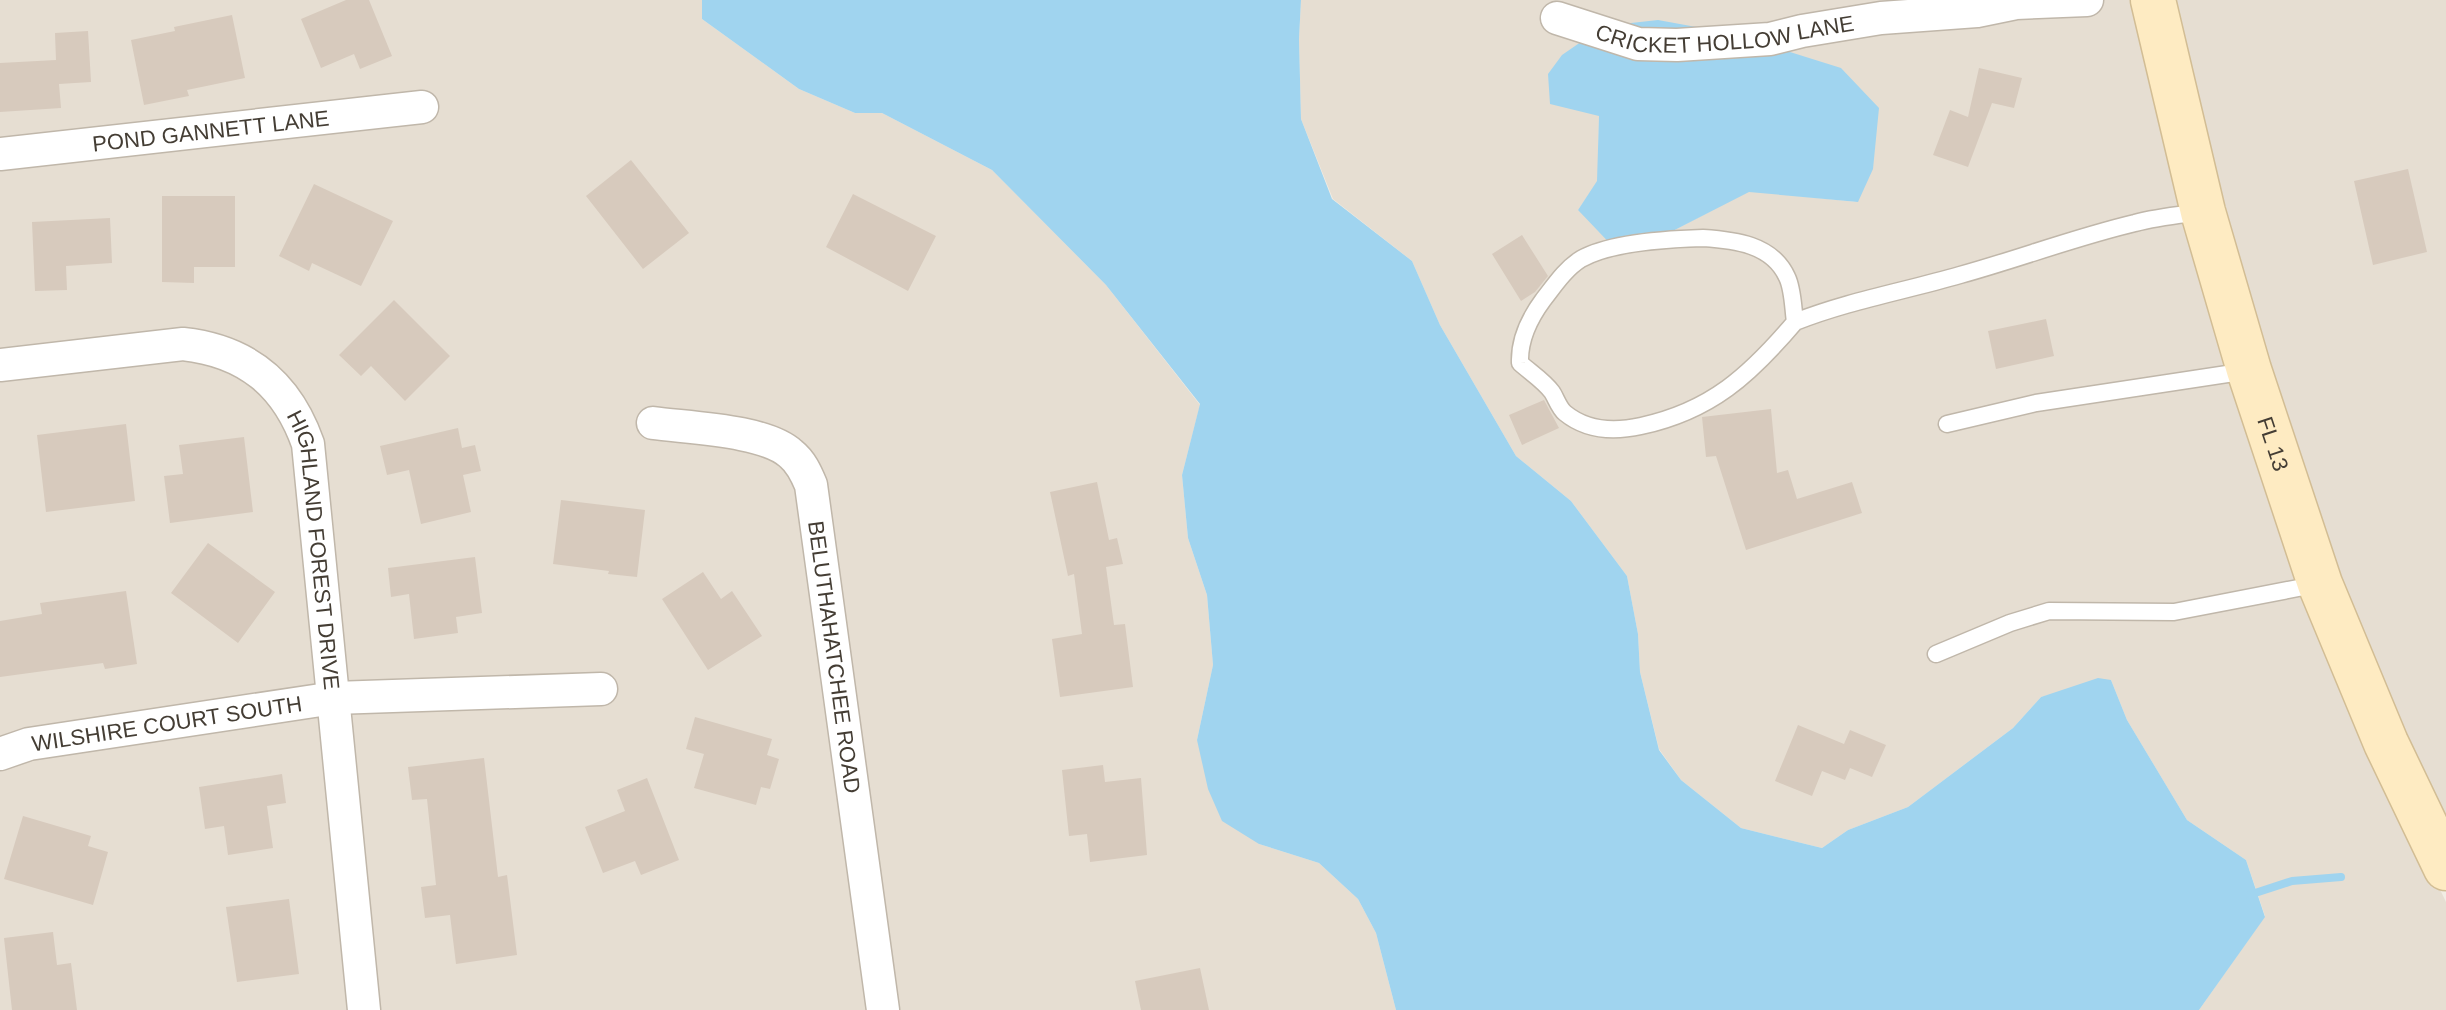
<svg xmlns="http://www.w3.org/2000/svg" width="2446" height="1010" viewBox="0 0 2446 1010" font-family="Helvetica,sans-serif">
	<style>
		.residential { fill: #e6ded2; fill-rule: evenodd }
		.water { fill: #a0d4ef }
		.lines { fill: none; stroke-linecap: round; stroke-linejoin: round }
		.stream { stroke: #a0d4ef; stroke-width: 8 }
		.building { fill: #d7cabd }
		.lane-casing { stroke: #c0b7aa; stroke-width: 19 }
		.street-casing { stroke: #c0b7aa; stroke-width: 35 }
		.secondary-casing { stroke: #d2bd94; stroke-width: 47 }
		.lane { stroke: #fff; stroke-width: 16 }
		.street { stroke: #fff; stroke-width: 32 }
		.secondary { stroke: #feebc2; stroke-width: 44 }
		.labels { text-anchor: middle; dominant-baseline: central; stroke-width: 8; stroke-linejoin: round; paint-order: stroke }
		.street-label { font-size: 22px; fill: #443d34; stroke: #fff }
	</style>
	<rect width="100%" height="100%" fill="#f2ede4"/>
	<path class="residential" d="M 0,0 L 702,0 L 702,19 L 799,89 L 855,113 L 882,113 L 992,170 L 1106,285 L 1200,405 L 1182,475 L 1188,538 L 1207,595 L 1213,665 L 1197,740 L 1259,844 L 1319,863 L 1358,899 L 1376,933 L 1396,1010 L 0,1010 Z
		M 1301,0 L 2138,0 L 2372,748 L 2446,902 L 2446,1010 L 2199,1010 L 2265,916 L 2246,860 L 2187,820 L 2127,720 L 2111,680 L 2041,697 L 2013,728 L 1908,807 L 1848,830 L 1822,848 L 1741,828 L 1681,780 L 1659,749 L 1640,672 L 1638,634 L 1627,576 L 1571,501 L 1516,456 L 1440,325 L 1412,261 L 1333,199 L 1301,119 L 1299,39 ZM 1599,116 L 1857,202 L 1749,191 L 1659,238 L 1578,210 L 1598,181 Z
		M 2169,0 L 2446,0 L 2446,833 L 2401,739 L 2264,368 Z"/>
	<path class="water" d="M 702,0 L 1301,0 L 1299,39 L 1301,119 L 1332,199 L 1412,261 L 1440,325 L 1516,456 L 1571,501 L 1627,576 L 1638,634 L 1640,672 L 1659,750 L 1681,780 L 1741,828 L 1822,848 L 1848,830 L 1908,807 L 2013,728 L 2041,697 L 2098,678 L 2111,680 L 2127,720 L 2187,820 L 2246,860 L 2265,917 L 2199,1010 L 1396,1010 L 1376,933 L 1358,899 L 1319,863 L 1259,844 L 1222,821 L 1208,789 L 1197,740 L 1213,665 L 1207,595 L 1188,538 L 1182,475 L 1200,404 L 1106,285 L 992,170 L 882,113 L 855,113 L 799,89 L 702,19 Z
		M 1658,20 L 1729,33 L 1841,68 L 1879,108 L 1873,169 L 1858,202 L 1749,192 L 1659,238 L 1619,253 L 1578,210 L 1597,181 L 1599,116 L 1550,104 L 1548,74 L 1562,55 L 1604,26 Z"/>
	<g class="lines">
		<path class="stream" d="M 2249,895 L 2292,881 L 2341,877"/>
	</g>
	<path class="building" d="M 346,0 L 369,0 L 392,56 L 360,69 L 354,54 L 321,68 L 301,19 Z
		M 232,15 L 245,78 L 187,90 L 189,96 L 144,105 L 131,40 L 175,31 L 174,27 Z
		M 88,31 L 91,82 L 59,84 L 61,108 L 0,112 L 0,63 L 56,60 L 55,33 Z
		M 1979,68 L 2022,78 L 2014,108 L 1992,103 L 1968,167 L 1933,155 L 1950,110 L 1968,117 Z
		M 631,160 L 689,233 L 643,269 L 586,196 Z
		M 2408,169 L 2427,252 L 2373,265 L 2354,181 Z
		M 314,184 L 393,221 L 361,286 L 312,263 L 309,271 L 279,256 Z
		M 853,194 L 936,236 L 908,291 L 826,247 Z
		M 162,196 L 235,196 L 235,267 L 194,267 L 194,283 L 162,282 Z
		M 110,218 L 112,263 L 66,266 L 67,290 L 35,291 L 32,222 Z
		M 1522,235 L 1548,276 L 1535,292 L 1521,301 L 1492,254 Z
		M 394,300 L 450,356 L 405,401 L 371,366 L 361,376 L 339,355 Z
		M 2046,319 L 2054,356 L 1996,369 L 1988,331 Z
		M 1544,400 L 1559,428 L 1522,445 L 1509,415 Z
		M 1771,409 L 1777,473 L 1788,470 L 1797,499 L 1852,482 L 1862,513 L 1746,550 L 1716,456 L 1706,457 L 1702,417 Z
		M 126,424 L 135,501 L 46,512 L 37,435 Z
		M 458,428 L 462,448 L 475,445 L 481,471 L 463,475 L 471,512 L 421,524 L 409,470 L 387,475 L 380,446 Z
		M 244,437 L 253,512 L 170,523 L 164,476 L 183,474 L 179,445 Z
		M 1097,482 L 1109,540 L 1117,538 L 1123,564 L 1106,567 L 1114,625 L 1125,624 L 1133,687 L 1060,697 L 1052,639 L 1082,634 L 1074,574 L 1068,576 L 1050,492 Z
		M 561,500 L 645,510 L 637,577 L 608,574 L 609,571 L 553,564 Z
		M 208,543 L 275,592 L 238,643 L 171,593 Z
		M 475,557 L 482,613 L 456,617 L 458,633 L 414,639 L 409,594 L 391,597 L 388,568 Z
		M 703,572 L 721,599 L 732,591 L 762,636 L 708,670 L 662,599 Z
		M 126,591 L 137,664 L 105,669 L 103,663 L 0,677 L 0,621 L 42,614 L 40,603 Z
		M 695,717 L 772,739 L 767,755 L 779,759 L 770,789 L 761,787 L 756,805 L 694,788 L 704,754 L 686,749 Z
		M 1798,725 L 1844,744 L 1850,730 L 1886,745 L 1872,777 L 1850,768 L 1845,780 L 1822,771 L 1812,796 L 1775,781 Z
		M 484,758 L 498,877 L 507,875 L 517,955 L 456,964 L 450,915 L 425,918 L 421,887 L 436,885 L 427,799 L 412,800 L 408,767 Z
		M 1103,765 L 1105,782 L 1141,778 L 1147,855 L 1090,862 L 1087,834 L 1069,836 L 1062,770 Z
		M 282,774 L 286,803 L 267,806 L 273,848 L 228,855 L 224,826 L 205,829 L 199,787 Z
		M 647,778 L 679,860 L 641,875 L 635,861 L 603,873 L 585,827 L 625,811 L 617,790 Z
		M 23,816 L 91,836 L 88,846 L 108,852 L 93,905 L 4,879 Z
		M 289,899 L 299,974 L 237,982 L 226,907 Z
		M 53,932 L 57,965 L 71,963 L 77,1010 L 12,1010 L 4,938 Z
		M 1200,968 L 1209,1010 L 1141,1010 L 1135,981 Z"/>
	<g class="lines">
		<g class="lane-casing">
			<path id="lane" d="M 1703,238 C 1734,240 1772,244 1787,277 C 1793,289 1793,308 1795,322 C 1750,375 1711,411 1641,426 C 1614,432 1587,431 1565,413 C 1559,408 1556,398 1552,392 C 1544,381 1530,372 1520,363 C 1519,339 1529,319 1543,300 C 1554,286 1565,269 1581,259 C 1611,242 1669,239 1703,238 Z
				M 1795,322 C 1848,301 1905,291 1960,275 C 2018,259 2076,237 2135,223 C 2157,217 2179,215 2201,212
				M 1947,424 L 2036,403 L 2247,371
				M 1936,654 L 2010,623 L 2049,611 L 2174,612 L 2319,584"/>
		</g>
		<g class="street-casing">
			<g id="street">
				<path id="s1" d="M 1557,18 L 1638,44 L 1677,45 L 1770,39 L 1802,31 L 1881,18 L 1977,11 L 2016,3 L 2087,0"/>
				<path id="s2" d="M 0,154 L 422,107"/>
				<path id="s3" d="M 0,365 L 183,344 C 247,351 287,384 308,444 L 364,1010"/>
				<path id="s4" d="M 653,423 C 689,428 765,430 791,454 C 801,462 806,473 811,485 L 883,1010"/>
				<path id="s5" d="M 0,754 L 29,744 L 334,698 L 601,689"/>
			</g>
		</g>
		<g class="secondary-casing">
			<g id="secondary">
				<path id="s6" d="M 2153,0 L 2203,212 L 2249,370 L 2320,584 L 2386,743 L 2446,868"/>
			</g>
		</g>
		<use href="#lane" class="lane"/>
		<use href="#street" class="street"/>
		<use href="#secondary" class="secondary"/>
	</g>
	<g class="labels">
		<g class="street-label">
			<text stroke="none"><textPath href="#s1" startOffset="172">CRICKET HOLLOW LANE</textPath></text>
			<text stroke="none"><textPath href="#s2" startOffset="212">POND GANNETT LANE</textPath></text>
			<text stroke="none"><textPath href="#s6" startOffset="460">FL 13</textPath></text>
			<text stroke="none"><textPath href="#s3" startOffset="460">HIGHLAND FOREST DRIVE</textPath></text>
			<text stroke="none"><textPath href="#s4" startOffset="354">BELUTHAHATCHEE ROAD</textPath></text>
			<text stroke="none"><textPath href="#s5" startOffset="170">WILSHIRE COURT SOUTH</textPath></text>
		</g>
	</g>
</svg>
